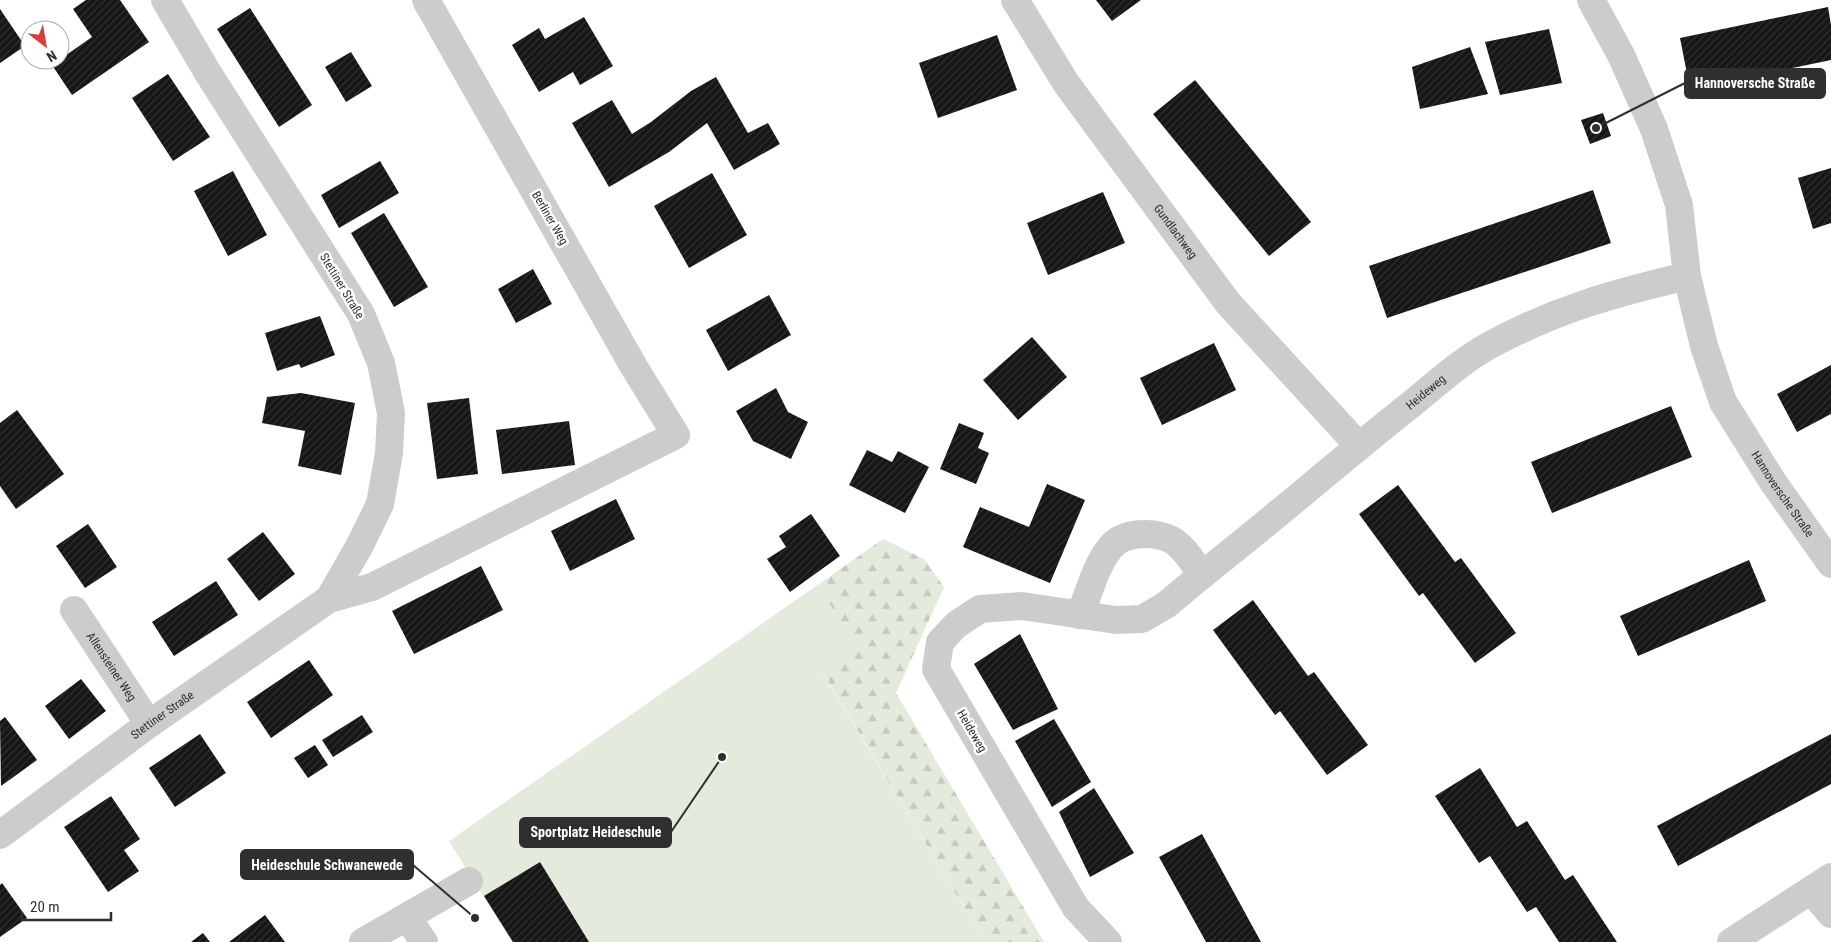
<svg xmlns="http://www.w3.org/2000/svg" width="1831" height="942" viewBox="0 0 1831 942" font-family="'Roboto Condensed',sans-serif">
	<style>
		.forest { fill: url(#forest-firs) }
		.garden { fill: #e4ebdd }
		.building { fill: url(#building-hatch) }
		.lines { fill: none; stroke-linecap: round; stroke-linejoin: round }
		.minor { stroke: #ccc; stroke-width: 28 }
		.labels { text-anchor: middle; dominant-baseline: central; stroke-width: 5; stroke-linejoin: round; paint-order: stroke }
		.street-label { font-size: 12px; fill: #2f2f2f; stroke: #fff }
		.leader { fill: none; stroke: #2f2f2f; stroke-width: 2 }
		.callout-dot { fill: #2f2f2f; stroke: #fff; stroke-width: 2 }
		.callout { fill: #2f2f2f; stroke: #2f2f2f; stroke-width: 2 }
		.callout-label { font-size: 14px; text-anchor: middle; font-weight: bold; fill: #fff }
	</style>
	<defs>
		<pattern id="forest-firs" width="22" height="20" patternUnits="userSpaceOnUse" patternTransform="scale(1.25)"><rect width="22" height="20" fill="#e4ebdd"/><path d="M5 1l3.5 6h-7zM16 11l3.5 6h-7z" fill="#c4cabe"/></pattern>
		<pattern id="building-hatch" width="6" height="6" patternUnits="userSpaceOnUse" patternTransform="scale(1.25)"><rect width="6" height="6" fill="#161616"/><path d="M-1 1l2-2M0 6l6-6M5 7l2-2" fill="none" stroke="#303030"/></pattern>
	</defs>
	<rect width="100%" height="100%" fill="#fff"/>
	<path class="forest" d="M 883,539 L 924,559 L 944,587 L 896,693 L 1044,942 L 985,942 L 823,673 L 851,644 L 819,584 Z"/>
	<path class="garden" d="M 819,584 L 852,644 L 823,674 L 985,942 L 512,942 L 449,841 Z"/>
	<path class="building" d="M 86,0 L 120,0 L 149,42 L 72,95 L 52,65 L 92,37 L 73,9 Z
		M 1096,0 L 1141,0 L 1112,21 Z
		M 1828,7 L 1831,25 L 1831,60 L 1690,89 L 1680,38 Z
		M 250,8 L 312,105 L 279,127 L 217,29 Z
		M 0,9 L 25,46 L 0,63 Z
		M 584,17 L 613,66 L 580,85 L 573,72 L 539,92 L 512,45 L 539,28 L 545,39 Z
		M 1549,29 L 1562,83 L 1500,95 L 1485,42 Z
		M 997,35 L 1017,90 L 938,118 L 919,63 Z
		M 1470,47 L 1488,94 L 1420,109 L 1412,67 Z
		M 351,52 L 372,86 L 346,102 L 325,67 Z
		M 168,74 L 210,137 L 173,161 L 132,98 Z
		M 716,77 L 748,133 L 768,123 L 780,144 L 734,170 L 707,123 L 669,152 L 609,187 L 572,123 L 612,100 L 632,134 L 651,122 L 691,91 Z
		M 1195,80 L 1311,222 L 1269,256 L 1153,114 Z
		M 1603,113 L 1611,136 L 1590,144 L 1581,120 Z
		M 380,161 L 399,193 L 339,228 L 321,195 Z
		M 1831,168 L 1831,223 L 1813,229 L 1798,178 Z
		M 233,171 L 267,235 L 228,256 L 194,191 Z
		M 712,173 L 747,235 L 689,268 L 654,206 Z
		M 1593,190 L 1611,243 L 1387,318 L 1369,266 Z
		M 1103,192 L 1125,243 L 1048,275 L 1027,223 Z
		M 384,213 L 428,287 L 394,307 L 351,233 Z
		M 533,269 L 552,304 L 516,323 L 498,289 Z
		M 769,295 L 791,335 L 728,371 L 706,330 Z
		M 320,316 L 335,355 L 301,368 L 299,364 L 277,371 L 265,333 Z
		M 1032,337 L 1067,377 L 1018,420 L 983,380 Z
		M 1214,343 L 1236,390 L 1162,425 L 1140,378 Z
		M 1831,365 L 1831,414 L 1797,432 L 1777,394 Z
		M 776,388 L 788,412 L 808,422 L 791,459 L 753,441 L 736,411 Z
		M 301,393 L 355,403 L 341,475 L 298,466 L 305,431 L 262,423 L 267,397 Z
		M 469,398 L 478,474 L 437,479 L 427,403 Z
		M 1671,406 L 1692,457 L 1552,513 L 1531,462 Z
		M 17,410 L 64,474 L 16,509 L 0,486 L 0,423 Z
		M 569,421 L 575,465 L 502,474 L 496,430 Z
		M 959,423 L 984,433 L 978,448 L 989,453 L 976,484 L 940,469 Z
		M 867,450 L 892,462 L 898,451 L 929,467 L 905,513 L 849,485 Z
		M 1047,484 L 1085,500 L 1050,583 L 963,547 L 980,507 L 1029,527 Z
		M 1398,485 L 1455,562 L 1461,558 L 1516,633 L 1475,663 L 1423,593 L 1419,596 L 1359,514 Z
		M 616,499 L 635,539 L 570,571 L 551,531 Z
		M 811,514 L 840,556 L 790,592 L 767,559 L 786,547 L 779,536 Z
		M 88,524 L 117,567 L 85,588 L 56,546 Z
		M 263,532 L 295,574 L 259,601 L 227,559 Z
		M 1749,560 L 1766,601 L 1638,656 L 1620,616 Z
		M 481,566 L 503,610 L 414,654 L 392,611 Z
		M 216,581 L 238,615 L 174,656 L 152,622 Z
		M 1253,600 L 1308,676 L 1314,672 L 1368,745 L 1327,775 L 1280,711 L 1275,715 L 1213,630 Z
		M 1020,634 L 1058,709 L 1013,730 L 974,664 Z
		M 309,660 L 333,695 L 271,738 L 247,702 Z
		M 81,679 L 106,711 L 69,739 L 45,706 Z
		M 362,715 L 373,732 L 333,757 L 322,740 Z
		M 5,717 L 37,760 L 1,786 L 0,721 Z
		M 1054,719 L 1091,782 L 1052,807 L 1015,741 Z
		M 200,734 L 226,773 L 175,807 L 149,768 Z
		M 1831,734 L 1831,784 L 1678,866 L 1657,826 Z
		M 315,745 L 328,765 L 308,778 L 294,758 Z
		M 1480,768 L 1517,827 L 1527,821 L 1565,880 L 1573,875 L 1617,942 L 1559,942 L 1536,907 L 1527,912 L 1490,856 L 1479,863 L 1435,796 Z
		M 1094,788 L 1134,853 L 1090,877 L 1059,812 Z
		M 111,796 L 140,839 L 124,850 L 139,871 L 108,892 L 64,827 Z
		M 1202,834 L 1261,942 L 1206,942 L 1159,857 Z
		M 540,862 L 589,942 L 513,942 L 484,896 Z
		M 2,883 L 27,918 L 0,937 L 0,885 Z
		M 265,915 L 285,942 L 229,942 Z
		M 203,933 L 210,942 L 191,942 Z"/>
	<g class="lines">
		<g class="minor">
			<path id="s1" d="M 1015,0 L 1066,83 L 1228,303 L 1359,446"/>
			<path id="s2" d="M 1591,0 L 1621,55 L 1654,129 L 1679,205 L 1687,276 L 1704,346 L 1723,402 L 1773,482 L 1831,564"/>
			<path d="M 329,599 L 372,587 L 676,435 L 634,367 L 426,0"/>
			<path id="s3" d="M 74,610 L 149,724"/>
			<path id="s4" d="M 1080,615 C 1089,593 1095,567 1110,548 C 1123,531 1154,531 1172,540 C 1184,547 1194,564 1202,575 C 1271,521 1336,464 1404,410 C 1432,388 1460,361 1492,344 C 1557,309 1615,293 1687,276"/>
			<path id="s5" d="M 0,835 L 149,724 L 329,599 L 360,545 L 380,504 L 389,453 L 391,413 L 381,363 L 361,314 L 208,73 L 165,0"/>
			<path d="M 1811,890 L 1831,914"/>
			<path d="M 407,917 L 424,942"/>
			<path d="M 363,942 L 469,881"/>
			<path d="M 1108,942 L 1076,908 L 936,669 L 940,642 L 956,625 L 980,609 L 1022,606 L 1116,620 L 1142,619 L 1166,605 L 1202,575"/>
			<path d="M 1731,942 L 1831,877"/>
		</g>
	</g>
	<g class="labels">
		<g class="street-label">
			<text transform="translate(550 218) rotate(60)">Berliner Weg</text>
			<text stroke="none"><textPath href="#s1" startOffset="282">Gundlachweg</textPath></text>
			<text transform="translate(342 286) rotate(59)">Stettiner Straße</text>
			<text stroke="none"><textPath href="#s4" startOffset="476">Heideweg</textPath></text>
			<text stroke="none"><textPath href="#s2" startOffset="536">Hannoversche Straße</textPath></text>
			<text stroke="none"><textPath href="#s3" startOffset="68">Allensteiner Weg</textPath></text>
			<text stroke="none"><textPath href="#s5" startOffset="202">Stettiner Straße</textPath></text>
			<text transform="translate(972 731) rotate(60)">Heideweg</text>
		</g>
	</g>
	<path class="leader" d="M1596 128L1685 83M722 757L671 832M475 918L413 865"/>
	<g class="callout-dot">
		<circle cx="1596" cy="128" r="5"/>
		<circle cx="722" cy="757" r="5"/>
		<circle cx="475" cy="918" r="5"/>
	</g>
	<g class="callout">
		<rect x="1685" y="69" width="140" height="29" rx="5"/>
		<rect x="520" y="818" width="151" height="29" rx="5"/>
		<rect x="241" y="850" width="172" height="29" rx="5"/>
	</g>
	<g class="callout-label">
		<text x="1755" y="88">Hannoversche Straße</text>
		<text x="596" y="837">Sportplatz Heideschule</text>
		<text x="327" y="870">Heideschule Schwanewede</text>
	</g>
	<g transform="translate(45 45) rotate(149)"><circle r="24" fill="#ffffff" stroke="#acacac"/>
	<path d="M0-4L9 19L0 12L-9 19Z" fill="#dc3c3a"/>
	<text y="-8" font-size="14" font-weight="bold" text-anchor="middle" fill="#2f2f2f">N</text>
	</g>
	<path d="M22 912v8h89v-8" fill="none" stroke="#2f2f2f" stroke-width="2.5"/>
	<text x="30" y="912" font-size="15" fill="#2f2f2f" stroke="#ffffff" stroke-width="4" paint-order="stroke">20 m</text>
</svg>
